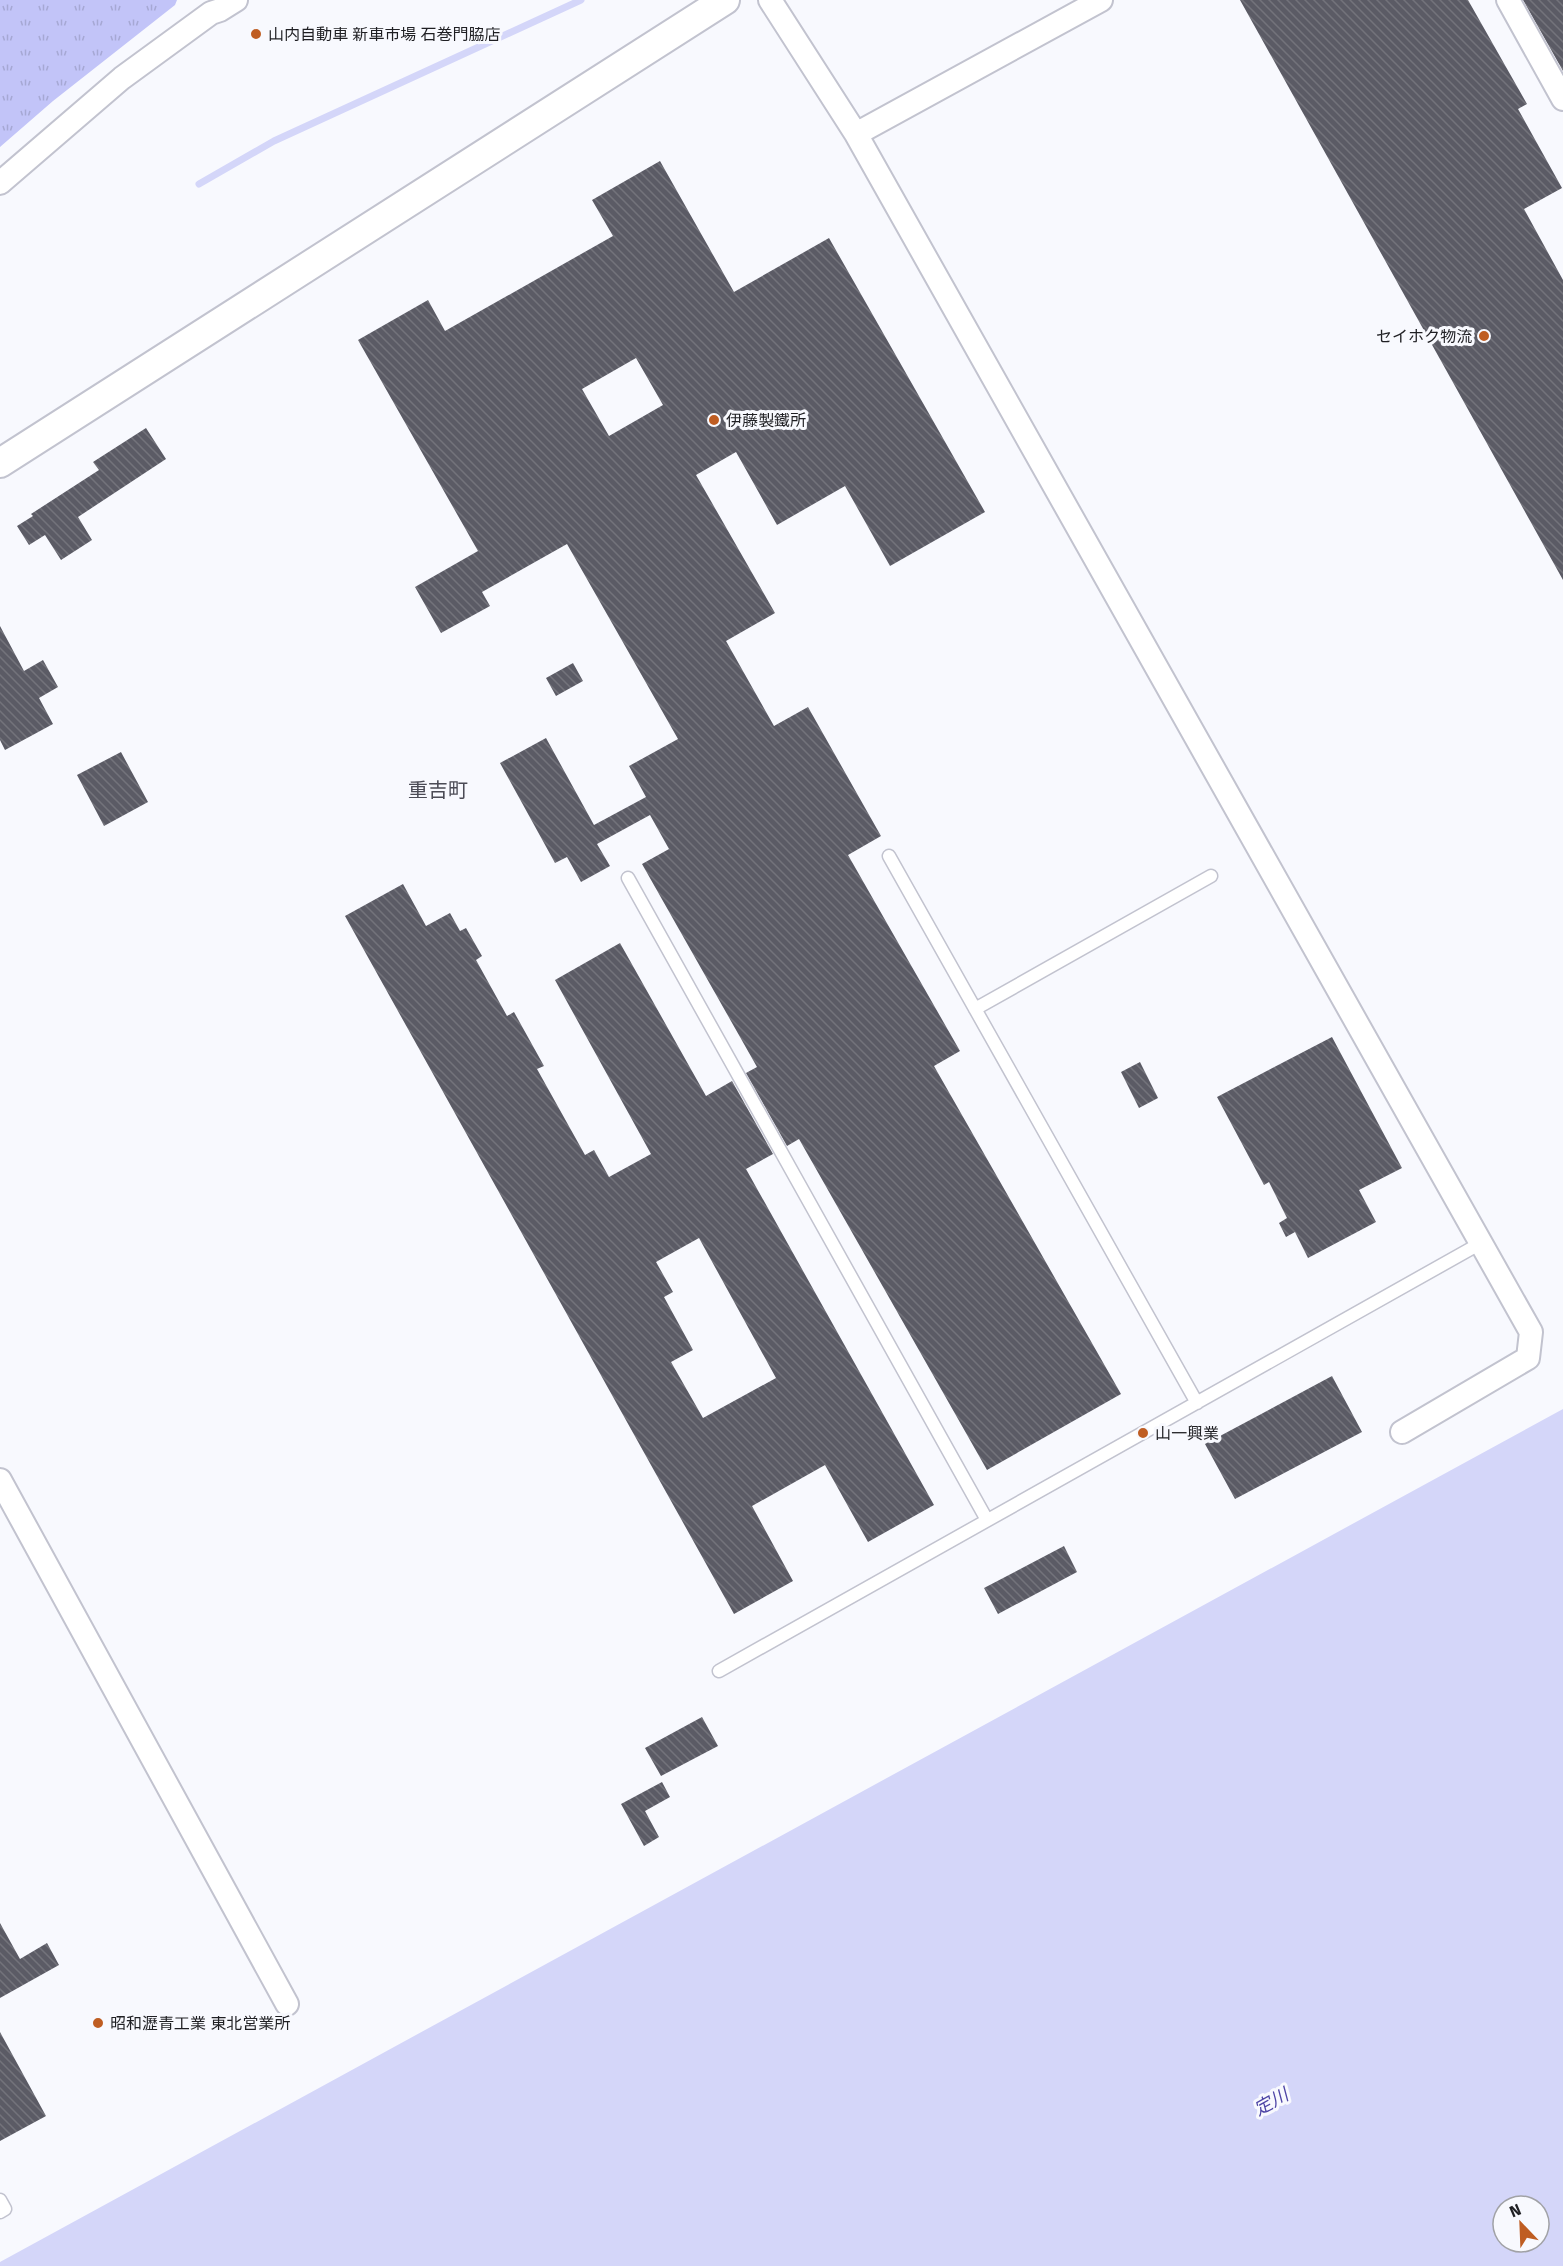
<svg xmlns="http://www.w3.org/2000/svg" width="1563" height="2266" viewBox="0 0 1563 2266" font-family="'Fira Sans','Noto Sans JP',sans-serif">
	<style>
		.park { fill: url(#park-tufts) }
		.water { fill: #d4d6f9; fill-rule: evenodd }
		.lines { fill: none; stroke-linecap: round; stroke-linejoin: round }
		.stream { stroke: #d4d6f9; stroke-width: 7 }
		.building { fill: url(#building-back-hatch); fill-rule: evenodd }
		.service-casing { stroke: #c2c3cf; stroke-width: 15 }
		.minor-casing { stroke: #c2c3cf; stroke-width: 26 }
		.tertiary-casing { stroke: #c2c3cf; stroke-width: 32 }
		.service { stroke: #fff; stroke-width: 12 }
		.minor { stroke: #fff; stroke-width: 22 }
		.tertiary { stroke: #fff; stroke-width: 28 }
		.poi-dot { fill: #bf5d22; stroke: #f8f9fe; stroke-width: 2 }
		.labels { text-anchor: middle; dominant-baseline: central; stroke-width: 6; stroke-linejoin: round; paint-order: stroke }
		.poi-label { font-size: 16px; fill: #1f1f23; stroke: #f8f9fe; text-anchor: start }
		.water-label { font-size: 18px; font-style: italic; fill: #4e45a6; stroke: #f8f9fe }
		.quarter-label { font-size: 20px; fill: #4b4b55; stroke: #f8f9fe }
	</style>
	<defs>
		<pattern id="park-tufts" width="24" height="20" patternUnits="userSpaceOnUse" patternTransform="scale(1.5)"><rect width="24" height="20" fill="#c2c4f8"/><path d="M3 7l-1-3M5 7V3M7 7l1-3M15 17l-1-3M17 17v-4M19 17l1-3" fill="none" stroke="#a6a8d4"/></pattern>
		<pattern id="building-back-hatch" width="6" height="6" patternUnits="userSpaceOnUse" patternTransform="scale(1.5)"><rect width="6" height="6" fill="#5b5b65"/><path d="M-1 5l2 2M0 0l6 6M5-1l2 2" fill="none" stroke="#73737b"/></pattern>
	</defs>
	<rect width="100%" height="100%" fill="#f8f9fe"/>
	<path class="park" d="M 0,0 L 177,0 L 175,5 L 53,101 L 0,147 Z"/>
	<path class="water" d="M 1563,1409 L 1563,2266 L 0,2266 L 0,2262 ZM 1503,2206 L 1539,2206 L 1539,2242 L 1503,2242 Z"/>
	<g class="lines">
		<path class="stream" d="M 199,184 L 274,141 L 581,0"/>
	</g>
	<path class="building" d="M 1240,0 L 1468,0 L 1527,104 L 1518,109 L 1562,188 L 1524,209 L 1563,280 L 1563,580 Z
		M 1523,0 L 1563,0 L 1563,71 Z
		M 660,161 L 734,292 L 829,238 L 985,512 L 890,566 L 845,486 L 777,525 L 736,452 L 696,475 L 775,613 L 726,641 L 774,726 L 808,707 L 881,836 L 848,855 L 960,1051 L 934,1066 L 1121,1394 L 987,1470 L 799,1139 L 787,1146 L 746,1073 L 757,1067 L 642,864 L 669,849 L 650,815 L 597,844 L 610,866 L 581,882 L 567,857 L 555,863 L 500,763 L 546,738 L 594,825 L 646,797 L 629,766 L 678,739 L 567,544 L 482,592 L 490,606 L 441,633 L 415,587 L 478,551 L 358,340 L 428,300 L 445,331 L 613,236 L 592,200 ZM 636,358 L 663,405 L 609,436 L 582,389 Z
		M 146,428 L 166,459 L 78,517 L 92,540 L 61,560 L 45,535 L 29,545 L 17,526 L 33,516 L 31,514 L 99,470 L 93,462 Z
		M 0,626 L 24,671 L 43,660 L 58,687 L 39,698 L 53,724 L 5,750 L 0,740 Z
		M 573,663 L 583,681 L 556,696 L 546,678 Z
		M 121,752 L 148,802 L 104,826 L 77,775 Z
		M 403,884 L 426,926 L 450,913 L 460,931 L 466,928 L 482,956 L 476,960 L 507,1016 L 514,1012 L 544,1066 L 537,1069 L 585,1155 L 594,1150 L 609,1177 L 651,1154 L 555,980 L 620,943 L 706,1096 L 732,1081 L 773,1154 L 746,1169 L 934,1505 L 868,1542 L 825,1465 L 752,1506 L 793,1581 L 734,1614 L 345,916 ZM 699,1238 L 776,1378 L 703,1418 L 671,1362 L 693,1350 L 664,1297 L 673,1292 L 656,1262 Z
		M 1332,1037 L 1402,1168 L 1359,1190 L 1376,1222 L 1308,1258 L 1295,1232 L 1286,1237 L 1279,1223 L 1287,1218 L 1269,1182 L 1264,1185 L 1217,1097 Z
		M 1140,1062 L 1158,1098 L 1139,1108 L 1121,1072 Z
		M 1332,1376 L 1362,1432 L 1235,1499 L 1205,1444 Z
		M 1064,1546 L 1077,1572 L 998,1614 L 984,1588 Z
		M 702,1717 L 718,1746 L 661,1776 L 645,1748 Z
		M 662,1782 L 670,1797 L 645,1811 L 659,1837 L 644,1846 L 621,1804 Z
		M 0,1923 L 20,1959 L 47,1943 L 59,1965 L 0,1998 Z
		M 0,2032 L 46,2116 L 0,2141 Z"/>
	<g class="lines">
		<g class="service-casing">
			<path id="service" d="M 889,856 L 1197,1403
				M 628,878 L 987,1520
				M 975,1009 L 1211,876
				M 719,1671 L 1481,1243
				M 0,2200 L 5,2209 L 0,2212"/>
		</g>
		<g class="minor-casing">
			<path id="minor" d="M 770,0 L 856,134 L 1531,1332 L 1528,1358 L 1402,1432
				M 1508,0 L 1563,99
				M 856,134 L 1101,0
				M 0,183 L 122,78 L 211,13 L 220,10 L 236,0
				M 0,1480 L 287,2004"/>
		</g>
		<g class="tertiary-casing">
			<path id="tertiary" d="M 0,463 L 725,0"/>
		</g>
		<use href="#service" class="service"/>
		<use href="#minor" class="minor"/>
		<use href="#tertiary" class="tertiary"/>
	</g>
	<g class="poi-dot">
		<circle cx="256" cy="34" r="6"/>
		<circle cx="1484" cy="336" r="6"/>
		<circle cx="714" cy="420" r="6"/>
		<circle cx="1143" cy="1433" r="6"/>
		<circle cx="98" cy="2023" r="6"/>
	</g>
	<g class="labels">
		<g class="poi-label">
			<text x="268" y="34">山内自動車 新車市場 石巻門脇店</text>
			<text x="1472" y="336" text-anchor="end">セイホク物流</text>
			<text x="726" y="420">伊藤製鐵所</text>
			<text x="1155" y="1433">山一興業</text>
			<text x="110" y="2023">昭和瀝青工業 東北営業所</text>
		</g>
		<g class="water-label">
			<text transform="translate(1271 2102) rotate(-29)">定川</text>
		</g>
		<g class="quarter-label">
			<text x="438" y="790">重吉町</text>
		</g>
	</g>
	<g transform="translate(1521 2224) rotate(337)"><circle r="28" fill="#f8f9fe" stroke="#a1a2a6" stroke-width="1.5"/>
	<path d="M0-4.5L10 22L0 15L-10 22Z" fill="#bf5d22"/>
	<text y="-9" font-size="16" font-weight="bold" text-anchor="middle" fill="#1f1f23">N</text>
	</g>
</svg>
